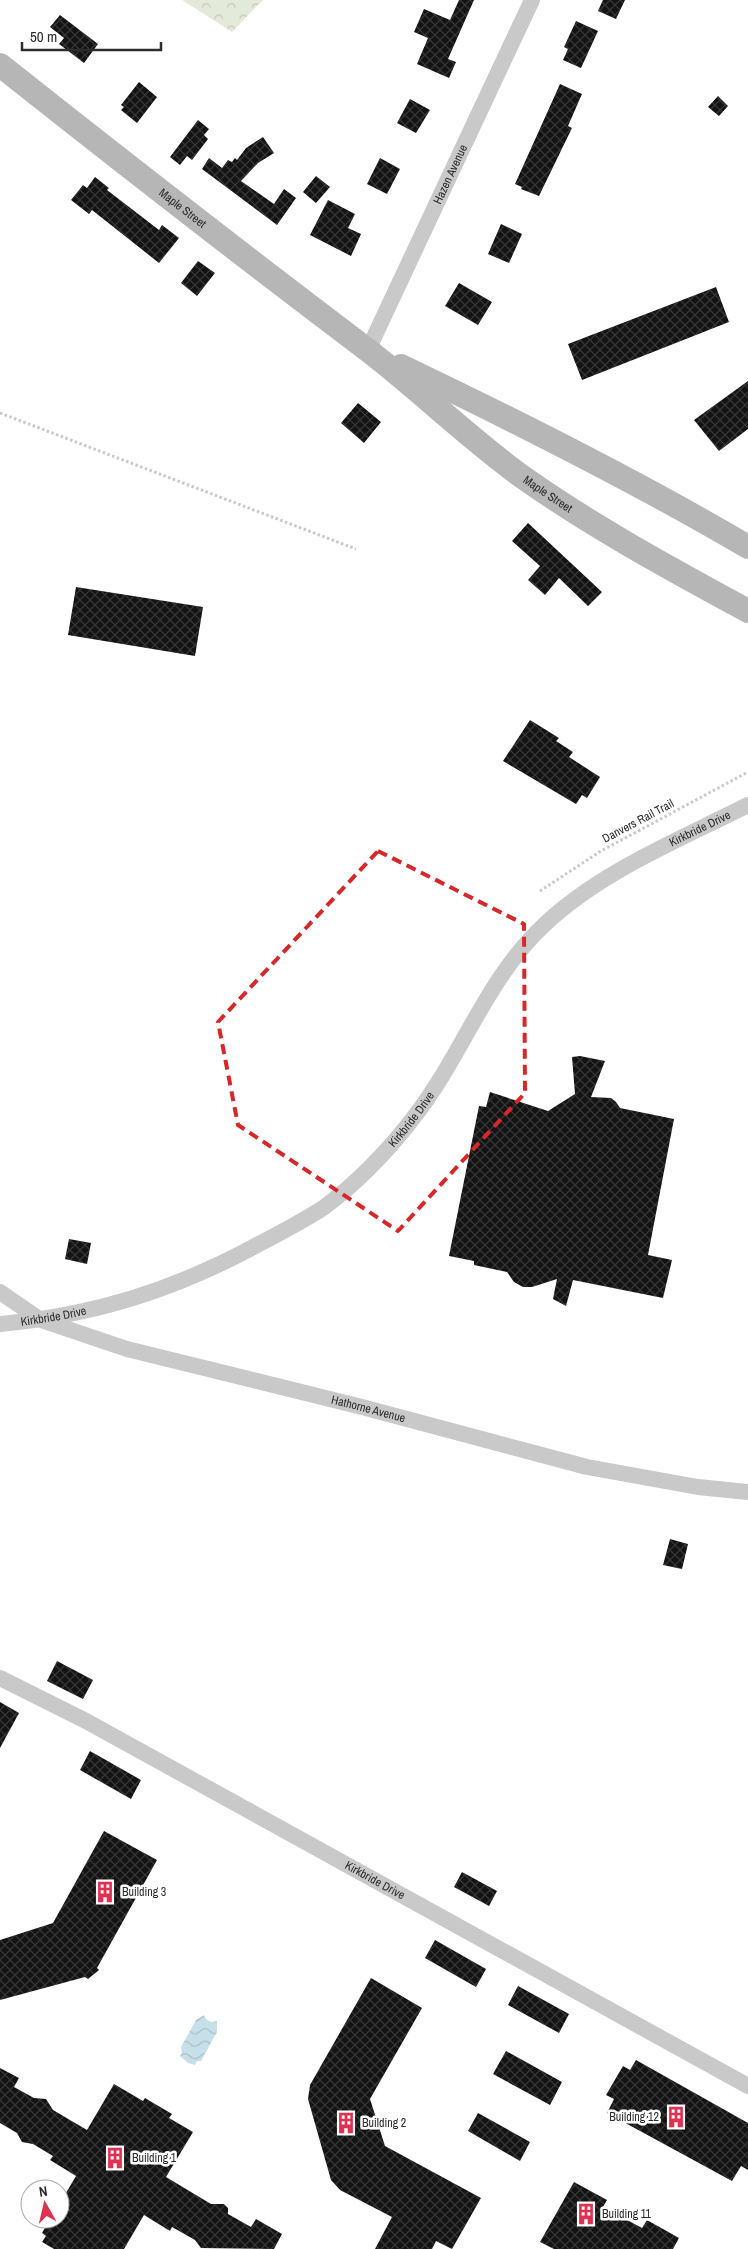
<svg xmlns="http://www.w3.org/2000/svg" width="748" height="2249" viewBox="0 0 748 2249" font-family="'Archivo Narrow',sans-serif">
	<style>
		.forest { fill: url(#forest-crowns) }
		.water { fill: url(#water-waves) }
		.building { fill: url(#building-cross-hatch) }
		.lines { fill: none; stroke-linecap: round; stroke-linejoin: round }
		.path { stroke: #c9c9c9; stroke-width: 3; stroke-dasharray: 2.5 2.5; stroke-linecap: butt }
		.street { stroke: #c9c9c9; stroke-width: 16 }
		.secondary { stroke: #b6b6b6; stroke-width: 24 }
		.marked { fill: none; stroke: #d62828; stroke-width: 4; stroke-dasharray: 10 6; stroke-linejoin: round }
		.labels { text-anchor: middle; dominant-baseline: central; stroke-width: 5; stroke-linejoin: round; paint-order: stroke }
		.street-label { font-size: 12px; fill: #2c2c2c; stroke: #fff }
		.poi-label { font-size: 12px; fill: #2c2c2c; stroke: #fff; text-anchor: start }
	</style>
	<defs>
		<pattern id="forest-crowns" width="20" height="18" patternUnits="userSpaceOnUse" patternTransform="scale(1.25)"><rect width="20" height="18" fill="#e4eada"/><path d="M2 6a3 3 0 1 1 6 0M12 15a3 3 0 1 1 6 0" fill="none" stroke="#c4c9bb"/></pattern>
		<pattern id="water-waves" width="16" height="10" patternUnits="userSpaceOnUse" patternTransform="scale(1.25)"><rect width="16" height="10" fill="#c6dfe9"/><path d="M0 5q4-4 8 0t8 0" fill="none" stroke="#aac0c8"/></pattern>
		<pattern id="building-cross-hatch" width="8" height="8" patternUnits="userSpaceOnUse" patternTransform="scale(1.25)"><rect width="8" height="8" fill="#131313"/><path d="M0 0l8 8M0 8l8-8" fill="none" stroke="#363636"/></pattern>
	</defs>
	<rect width="100%" height="100%" fill="#fff"/>
	<path class="forest" d="M 182,0 L 263,0 L 232,32 Z"/>
	<path class="water" d="M 204,2015 C 206,2021 211,2023 217,2021 L 217,2032 L 201,2061 L 197,2061 L 195,2065 L 188,2063 L 180,2056 L 182,2053 L 181,2047 L 196,2020 Z"/>
	<path class="building" d="M 459,0 L 474,0 L 448,59 L 456,62 L 449,78 L 417,64 L 428,38 L 414,32 L 424,9 L 450,20 Z
		M 603,0 L 625,0 L 616,19 L 598,11 Z
		M 60,15 L 98,44 L 84,63 L 59,44 L 64,38 L 50,27 Z
		M 576,21 L 598,31 L 581,68 L 563,60 L 568,49 L 564,47 Z
		M 139,82 L 157,97 L 137,123 L 121,110 L 124,107 L 121,105 Z
		M 560,84 L 582,94 L 568,126 L 572,128 L 539,196 L 521,189 L 522,187 L 515,184 Z
		M 718,96 L 728,106 L 719,116 L 708,107 Z
		M 410,99 L 430,110 L 416,133 L 397,123 Z
		M 198,120 L 209,129 L 204,135 L 208,139 L 192,160 L 187,156 L 180,165 L 170,157 Z
		M 263,137 L 274,153 L 258,163 L 241,181 L 274,204 L 284,189 L 296,198 L 277,225 L 202,169 L 209,158 L 222,168 L 228,160 L 232,162 L 235,158 L 237,160 L 246,148 Z
		M 380,158 L 400,169 L 387,194 L 367,184 Z
		M 316,176 L 330,187 L 316,203 L 303,192 Z
		M 95,177 L 109,188 L 107,190 L 159,230 L 162,225 L 179,238 L 159,263 L 92,210 L 89,214 L 71,200 L 83,185 L 87,188 Z
		M 328,200 L 355,214 L 348,228 L 361,234 L 351,256 L 310,235 Z
		M 501,224 L 522,234 L 509,263 L 488,254 Z
		M 198,261 L 215,273 L 197,296 L 181,283 Z
		M 459,283 L 492,302 L 478,325 L 445,306 Z
		M 716,287 L 729,322 L 582,380 L 568,344 Z
		M 748,381 L 748,429 L 719,451 L 694,420 Z
		M 358,403 L 381,422 L 364,443 L 341,423 Z
		M 528,523 L 602,592 L 588,606 L 559,578 L 545,595 L 528,580 L 540,566 L 512,541 Z
		M 76,587 L 203,607 L 195,656 L 68,635 Z
		M 530,720 L 559,738 L 556,741 L 573,752 L 569,757 L 600,777 L 587,798 L 582,795 L 576,804 L 503,761 Z
		M 580,1056 L 605,1061 L 591,1097 L 611,1098 L 616,1102 L 620,1108 L 674,1119 L 648,1255 L 672,1260 L 663,1298 L 573,1280 L 566,1306 L 553,1299 L 557,1279 L 532,1287 L 523,1287 L 514,1282 L 507,1272 L 474,1265 L 474,1261 L 449,1256 L 479,1106 L 486,1107 L 490,1092 L 548,1111 L 575,1094 L 572,1057 Z
		M 69,1239 L 91,1243 L 87,1264 L 65,1259 Z
		M 670,1539 L 688,1544 L 682,1569 L 663,1565 Z
		M 57,1661 L 93,1680 L 83,1699 L 47,1681 Z
		M 0,1702 L 19,1713 L 0,1748 Z
		M 90,1751 L 141,1780 L 131,1799 L 80,1770 Z
		M 104,1831 L 157,1860 L 97,1968 L 99,1970 L 88,1979 L 85,1977 L 0,2000 L 0,1940 L 53,1923 Z
		M 462,1872 L 497,1891 L 489,1906 L 454,1887 Z
		M 435,1940 L 486,1969 L 476,1987 L 425,1958 Z
		M 371,1978 L 422,2008 L 370,2099 L 385,2146 L 481,2198 L 452,2249 L 436,2241 L 432,2249 L 375,2249 L 392,2217 L 340,2190 L 331,2180 L 308,2099 L 310,2085 Z
		M 518,1986 L 569,2014 L 559,2033 L 508,2005 Z
		M 506,2051 L 562,2082 L 550,2105 L 493,2074 Z
		M 636,2060 L 748,2123 L 748,2170 L 741,2166 L 732,2181 L 607,2113 L 614,2099 L 606,2095 L 623,2066 L 630,2070 Z
		M 0,2068 L 19,2078 L 14,2087 L 34,2098 L 46,2099 L 53,2110 L 87,2130 L 114,2084 L 143,2101 L 145,2098 L 172,2114 L 169,2118 L 193,2132 L 166,2177 L 211,2204 L 224,2204 L 228,2208 L 228,2214 L 251,2227 L 256,2219 L 282,2234 L 274,2249 L 201,2248 L 195,2240 L 172,2227 L 170,2231 L 144,2215 L 124,2249 L 54,2249 L 42,2242 L 46,2236 L 42,2233 L 50,2219 L 60,2219 L 60,2203 L 76,2176 L 50,2160 L 53,2156 L 33,2144 L 22,2142 L 17,2133 L 0,2123 Z
		M 478,2113 L 530,2142 L 520,2161 L 468,2131 Z
		M 574,2182 L 607,2200 L 603,2207 L 642,2228 L 647,2220 L 679,2238 L 673,2249 L 554,2249 L 540,2242 Z"/>
	<g class="lines">
		<path class="path" d="M 0,413 L 356,549
			M 540,891 L 601,851 L 748,772"/>
		<g class="street">
			<path id="s1" d="M 368,350 L 532,0"/>
			<path id="s2" d="M 0,1292 L 41,1320 L 127,1349 L 362,1407 L 587,1467 L 698,1487 L 748,1492"/>
			<path id="s3" d="M 0,1324 C 96,1315 177,1289 261,1243 C 282,1232 303,1221 323,1208 C 355,1185 390,1149 414,1117 C 462,1056 486,979 544,925 C 601,871 679,840 748,805"/>
			<path id="s4" d="M 0,1678 L 86,1721 L 748,2086"/>
		</g>
		<g class="secondary">
			<path id="s5" d="M 0,65 C 121,161 242,255 365,348 C 419,389 468,438 524,478 C 595,528 671,569 748,611"/>
			<path d="M 401,366 C 518,422 636,481 748,547"/>
		</g>
	</g>
	<path class="marked" d="M 378,851 L 524,924 L 525,1093 L 398,1231 L 238,1125 L 218,1022 Z"/>
	<defs>
		<g id="building-bare" transform="scale(1.725)"><path d="M-4-6H4V6H1V3H-1V6H-4ZM-2.5-4.3h1.7v1.8h-1.7ZM.8-4.3h1.7v1.8H.8ZM-2.5-1h1.7V.8h-1.7ZM.8-1h1.7V.8H.8Z" fill="#df3252" stroke="#fff" stroke-width="2.5" paint-order="stroke"/></g>
	</defs>
	<g fill-rule="evenodd">
		<use href="#building-bare" x="105" y="1892"/>
		<use href="#building-bare" x="676" y="2117"/>
		<use href="#building-bare" x="346" y="2123"/>
		<use href="#building-bare" x="115" y="2158"/>
		<use href="#building-bare" x="586" y="2214"/>
	</g>
	<g class="labels">
		<g class="street-label">
			<text stroke="none"><textPath href="#s1" startOffset="194">Hazen Avenue</textPath></text>
			<text stroke="none"><textPath href="#s5" startOffset="232">Maple Street</textPath></text>
			<text stroke="none"><textPath href="#s5" startOffset="696">Maple Street</textPath></text>
			<text transform="translate(638 821) rotate(-28)">Danvers Rail Trail</text>
			<text stroke="none"><textPath href="#s3" startOffset="892">Kirkbride Drive</textPath></text>
			<text stroke="none"><textPath href="#s3" startOffset="472">Kirkbride Drive</textPath></text>
			<text stroke="none"><textPath href="#s3" startOffset="54">Kirkbride Drive</textPath></text>
			<text stroke="none"><textPath href="#s2" startOffset="389">Hathorne Avenue</textPath></text>
			<text stroke="none"><textPath href="#s4" startOffset="426">Kirkbride Drive</textPath></text>
		</g>
		<g class="poi-label">
			<text x="122" y="1892">Building 3</text>
			<text x="659" y="2117" text-anchor="end">Building 12</text>
			<text x="362" y="2123">Building 2</text>
			<text x="132" y="2158">Building 1</text>
			<text x="602" y="2214">Building 11</text>
		</g>
	</g>
	<g transform="translate(45 2204) rotate(352)"><circle r="24" fill="#ffffff" stroke="#ababab"/>
	<path d="M0-4L9 19L0 12L-9 19Z" fill="#df3252"/>
	<text y="-8" font-size="14" font-weight="bold" text-anchor="middle" fill="#2c2c2c">N</text>
	</g>
	<path d="M22 42v8h139v-8" fill="none" stroke="#2c2c2c" stroke-width="2.5"/>
	<text x="30" y="42" font-size="15" fill="#2c2c2c" stroke="#ffffff" stroke-width="4" paint-order="stroke">50 m</text>
</svg>
